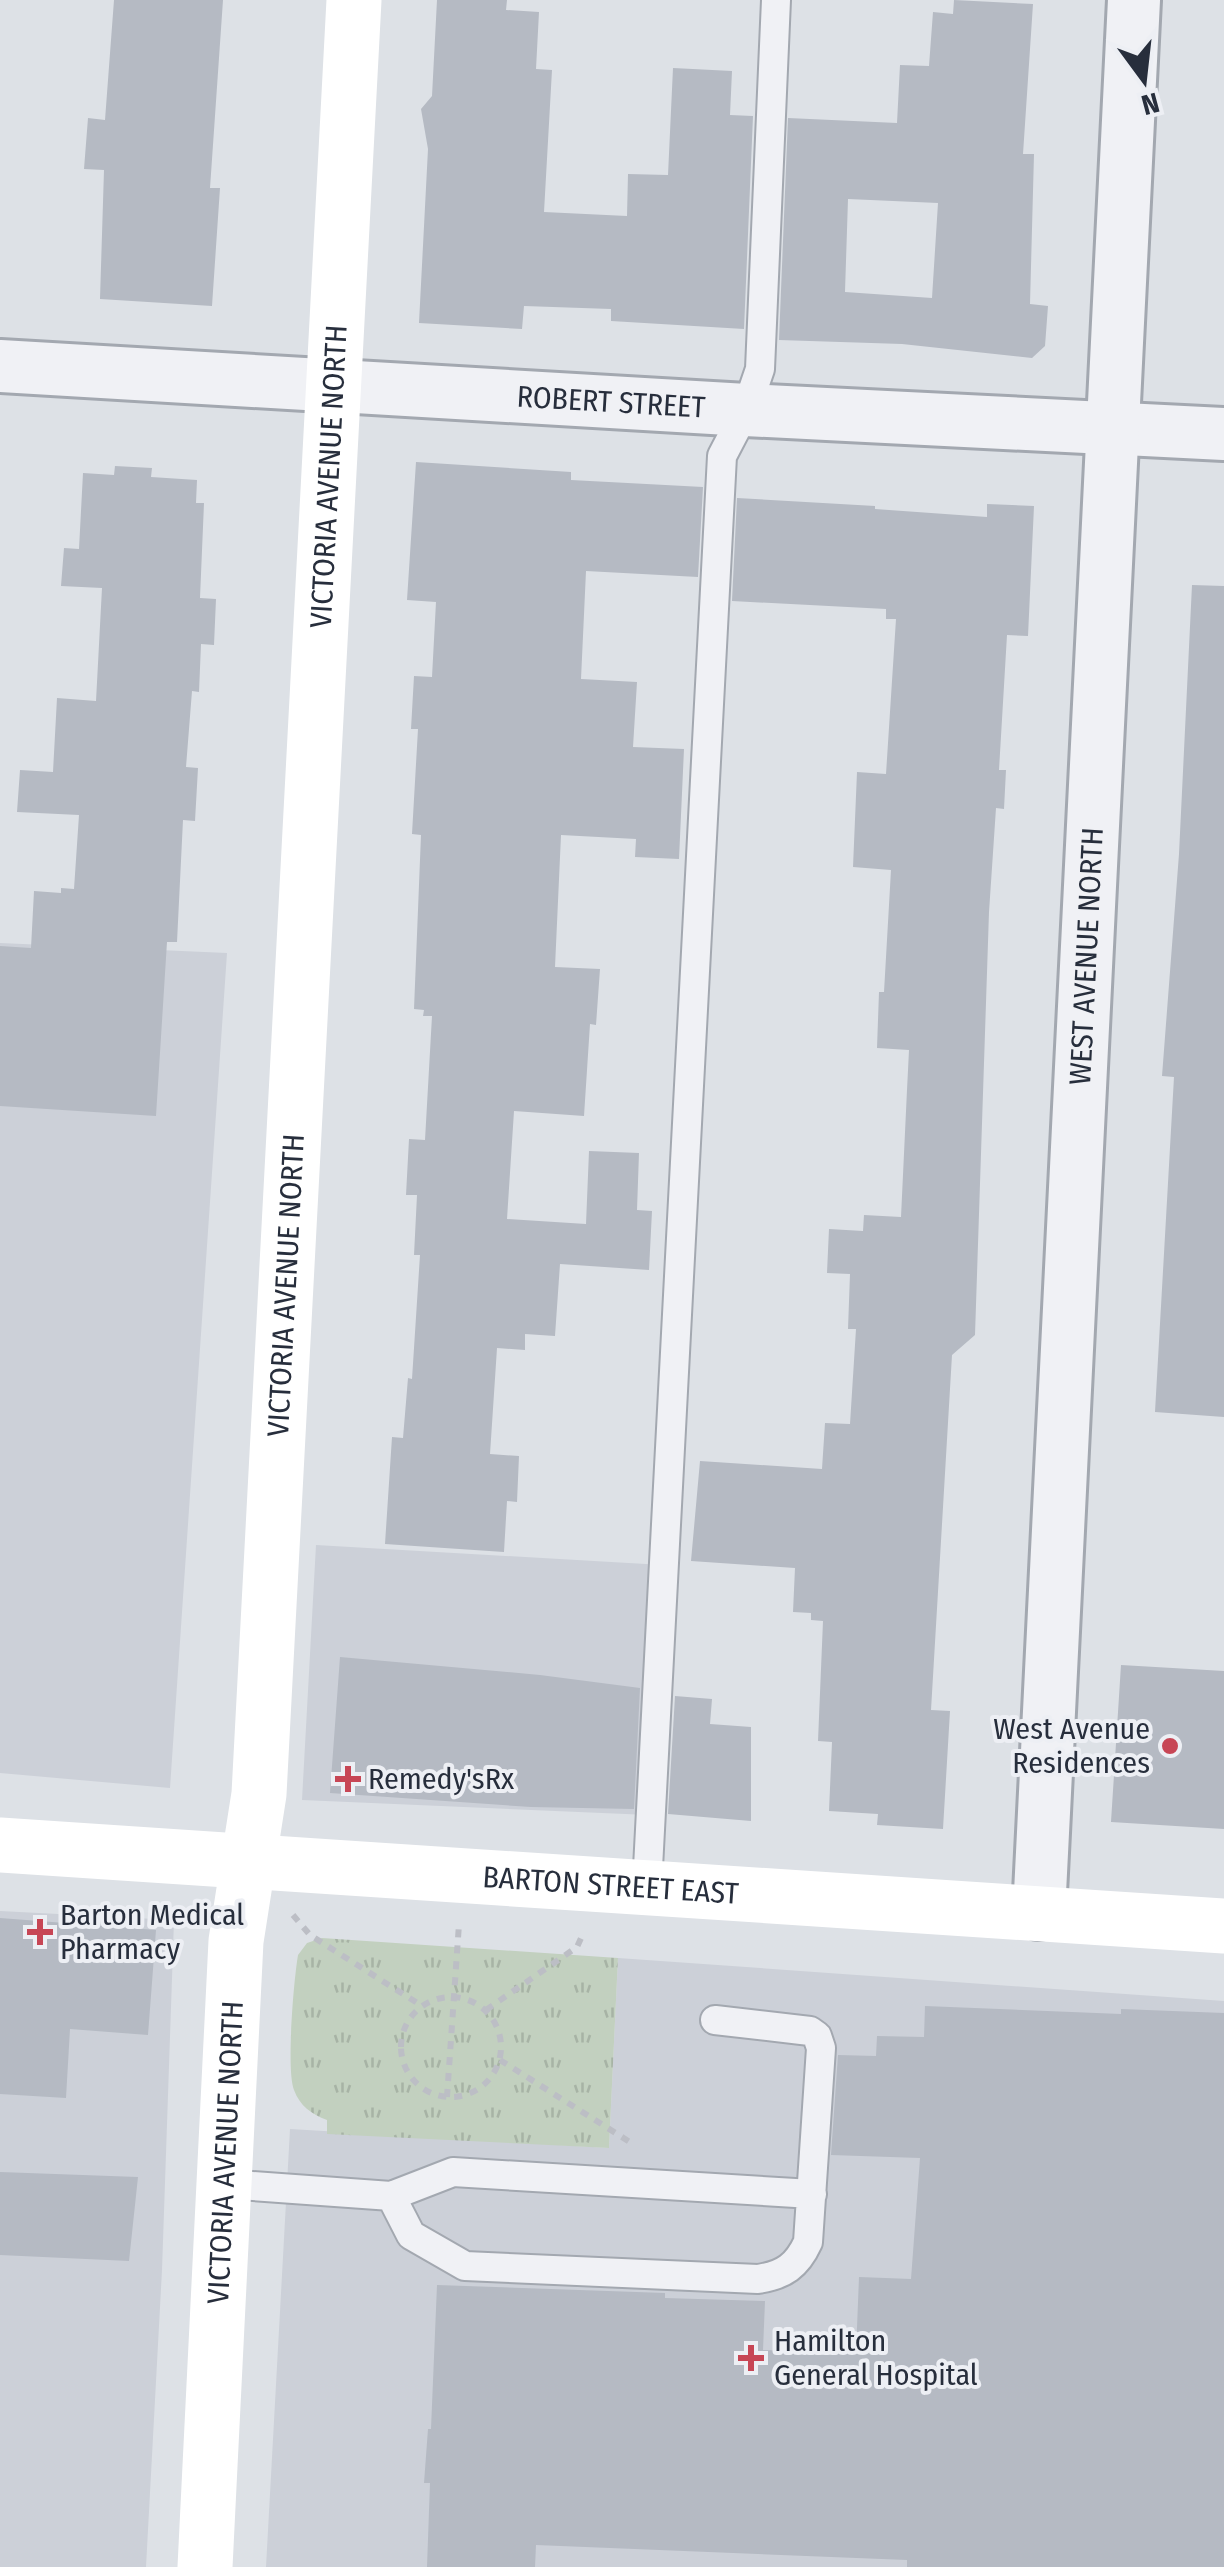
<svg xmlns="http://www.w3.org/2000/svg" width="1224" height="2567" viewBox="0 0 1224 2567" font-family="'Fira Sans Condensed',sans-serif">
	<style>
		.built { fill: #ccd0d8 }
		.grass { fill: url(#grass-tufts) }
		.building { fill: #b5bac3; fill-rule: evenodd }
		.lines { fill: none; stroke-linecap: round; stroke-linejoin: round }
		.service-casing { stroke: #a3a8b0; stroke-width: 32 }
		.minor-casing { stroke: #a3a8b0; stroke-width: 58 }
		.path { stroke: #bcbec5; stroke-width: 6; stroke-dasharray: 8 8; stroke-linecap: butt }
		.service { stroke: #f0f1f5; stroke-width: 28 }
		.minor { stroke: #f0f1f5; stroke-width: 52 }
		.secondary { stroke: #fff; stroke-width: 55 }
		.poi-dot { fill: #c74655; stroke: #edeff4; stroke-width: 4 }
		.labels { text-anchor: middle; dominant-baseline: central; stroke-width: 8; stroke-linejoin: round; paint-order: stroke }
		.street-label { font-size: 30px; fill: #272e3c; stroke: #edeff4 }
		.poi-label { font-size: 30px; fill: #272e3c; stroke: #edeff4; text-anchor: start }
	</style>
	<defs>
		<pattern id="grass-tufts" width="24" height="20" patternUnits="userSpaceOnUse" patternTransform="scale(2.5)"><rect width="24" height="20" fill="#c2d0bf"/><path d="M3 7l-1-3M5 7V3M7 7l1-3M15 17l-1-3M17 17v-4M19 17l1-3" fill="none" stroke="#a7b3a5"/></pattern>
	</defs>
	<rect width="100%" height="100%" fill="#dde1e6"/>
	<path class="built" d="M 0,943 L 227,953 L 170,1788 L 0,1773 Z
		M 316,1545 L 663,1565 L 649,1815 L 302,1800 Z
		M 0,1911 L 174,1920 L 162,2270 L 146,2567 L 0,2567 Z
		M 618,1958 L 1224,2001 L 1224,2567 L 266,2567 L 290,2129 L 609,2148 Z"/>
	<path class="grass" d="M 322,1938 L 618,1958 L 609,2148 L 327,2134 L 327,2120 C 311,2114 300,2106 294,2090 C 286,2070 294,1978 298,1955 L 307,1943 Z"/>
	<path class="building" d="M 114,0 L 223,0 L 210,188 L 220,188 L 212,306 L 100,299 L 104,170 L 84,169 L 88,118 L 105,120 Z
		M 437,0 L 507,0 L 506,10 L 539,12 L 536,69 L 552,70 L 544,212 L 627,216 L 628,174 L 668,175 L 673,68 L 732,71 L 730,115 L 753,116 L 744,329 L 611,321 L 611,309 L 524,306 L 522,329 L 419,323 L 428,149 L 421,109 L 432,96 Z
		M 954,0 L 1033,4 L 1023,154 L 1034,154 L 1030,304 L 1048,306 L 1045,346 L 1032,358 L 902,344 L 779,340 L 788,118 L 897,123 L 900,65 L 929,66 L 933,12 L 953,14 ZM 848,199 L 938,203 L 932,298 L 845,292 Z
		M 416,462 L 571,472 L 571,480 L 703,487 L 698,577 L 586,571 L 581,679 L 637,682 L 633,747 L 684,749 L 679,859 L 635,857 L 636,839 L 561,835 L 555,967 L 600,969 L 596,1025 L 590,1024 L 584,1116 L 514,1111 L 507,1219 L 586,1224 L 589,1151 L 639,1153 L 637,1210 L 652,1211 L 649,1270 L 560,1264 L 555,1336 L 525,1334 L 525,1350 L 497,1348 L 490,1454 L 519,1456 L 517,1502 L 507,1501 L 504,1552 L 385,1544 L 392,1437 L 403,1438 L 408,1378 L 412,1379 L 420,1255 L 414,1255 L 417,1195 L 406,1195 L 409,1139 L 425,1140 L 432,1016 L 423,1016 L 424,1010 L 414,1009 L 421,835 L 412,834 L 418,729 L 411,729 L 414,676 L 432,677 L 436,602 L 407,600 Z
		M 115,466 L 152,468 L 151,477 L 197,480 L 196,503 L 204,503 L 200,598 L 216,599 L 214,645 L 201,644 L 199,692 L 192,691 L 186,767 L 198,768 L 195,821 L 183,820 L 177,942 L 167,942 L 156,1116 L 0,1106 L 0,946 L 31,948 L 34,891 L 61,893 L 61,888 L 74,889 L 79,815 L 17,812 L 20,770 L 53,772 L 57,698 L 96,701 L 102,588 L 61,586 L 64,548 L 79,549 L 83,473 L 114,475 Z
		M 737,498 L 875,506 L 875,509 L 987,517 L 987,504 L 1034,506 L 1028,636 L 1007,635 L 999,770 L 1006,770 L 1004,809 L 996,808 L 989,912 L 975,1335 L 952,1355 L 931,1710 L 950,1711 L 943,1829 L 877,1825 L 878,1814 L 829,1811 L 832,1742 L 818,1741 L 823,1621 L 811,1620 L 811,1613 L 793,1612 L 795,1568 L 691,1561 L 700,1461 L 822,1469 L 825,1423 L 850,1424 L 856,1329 L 848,1329 L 850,1274 L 827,1273 L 829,1229 L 863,1231 L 864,1215 L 901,1217 L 907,1090 L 909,1050 L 877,1048 L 879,992 L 884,992 L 891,870 L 853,867 L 857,772 L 886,774 L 896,619 L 886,619 L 886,609 L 732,601 Z
		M 1192,585 L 1224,586 L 1224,1417 L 1155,1412 L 1174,1077 L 1162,1076 L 1179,854 Z
		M 340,1657 L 540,1675 L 640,1688 L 634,1809 L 531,1807 L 330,1793 Z
		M 1121,1665 L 1224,1671 L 1224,1829 L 1111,1822 Z
		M 675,1696 L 712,1699 L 710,1724 L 751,1727 L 751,1821 L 668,1814 Z
		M 0,1918 L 156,1930 L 148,2035 L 70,2029 L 66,2098 L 0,2094 Z
		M 925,2006 L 1121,2014 L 1121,2009 L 1224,2013 L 1224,2567 L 907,2567 L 907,2560 L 536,2545 L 535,2567 L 427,2567 L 430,2483 L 424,2483 L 428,2429 L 431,2429 L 437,2285 L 665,2293 L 665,2298 L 765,2301 L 763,2350 L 856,2353 L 859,2277 L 911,2279 L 920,2158 L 831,2155 L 838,2055 L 876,2056 L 877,2036 L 924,2037 Z
		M 0,2172 L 138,2177 L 129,2261 L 0,2255 Z"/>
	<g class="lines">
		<g class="service-casing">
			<path id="service" d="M 647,1887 L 722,456 L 746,410 L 760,369 L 776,0
				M 225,2184 L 391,2196 L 453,2172 L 812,2194
				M 391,2196 L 411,2235 L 465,2266 L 758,2279 C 784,2275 797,2266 808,2242 L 821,2048 L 817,2036 L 810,2031 L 715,2020"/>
		</g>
		<g class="minor-casing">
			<g id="minor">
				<path id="s1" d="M 0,366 L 746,410 L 1224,434"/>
				<path id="s2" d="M 1039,1913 L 1134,0"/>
			</g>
		</g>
		<path class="path" d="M 293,1915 L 310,1935 L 422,2006
			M401 2047a50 50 0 1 1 100 0a50 50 0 1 1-100 0Z
			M 486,2010 L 577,1947 L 582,1936
			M 500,2060 L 633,2144
			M 447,2097 L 459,1924"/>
		<use href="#service" class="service"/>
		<use href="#minor" class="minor"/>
		<g class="secondary">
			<path id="s3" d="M 0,1845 L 1224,1926"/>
			<path id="s4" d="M 205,2567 L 236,1941 L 259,1794 L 354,0"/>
		</g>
	</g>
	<g class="poi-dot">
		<circle cx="1170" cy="1746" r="10"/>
		<path d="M343 1764h10v10h10v10h-10v10h-10v-10h-10v-10h10z"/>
		<path d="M35 1917h10v10h10v10h-10v10h-10v-10h-10v-10h10z"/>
		<path d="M746 2343h10v10h10v10h-10v10h-10v-10h-10v-10h10z"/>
	</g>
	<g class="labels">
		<g class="street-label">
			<text stroke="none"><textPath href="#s1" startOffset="612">ROBERT STREET</textPath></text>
			<text stroke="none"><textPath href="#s4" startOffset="2095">VICTORIA AVENUE NORTH</textPath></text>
			<text stroke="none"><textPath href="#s2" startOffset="958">WEST AVENUE NORTH</textPath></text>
			<text stroke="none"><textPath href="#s4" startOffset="1285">VICTORIA AVENUE NORTH</textPath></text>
			<text stroke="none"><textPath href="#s3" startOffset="612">BARTON STREET EAST</textPath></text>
			<text stroke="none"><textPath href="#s4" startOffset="415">VICTORIA AVENUE NORTH</textPath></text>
		</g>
		<g class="poi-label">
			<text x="1150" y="1729" text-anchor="end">West Avenue<tspan x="1150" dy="34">Residences</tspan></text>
			<text x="368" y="1779">Remedy'sRx</text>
			<text x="60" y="1915">Barton Medical<tspan x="60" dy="34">Pharmacy</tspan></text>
			<text x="774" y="2341">Hamilton<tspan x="774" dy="34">General Hospital</tspan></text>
		</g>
	</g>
	<g transform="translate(1144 80) rotate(165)" stroke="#edeff4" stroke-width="8" paint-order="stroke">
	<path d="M0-8L18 38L0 25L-18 38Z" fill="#272e3c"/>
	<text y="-15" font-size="28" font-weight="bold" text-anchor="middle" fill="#272e3c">N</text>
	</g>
</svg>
